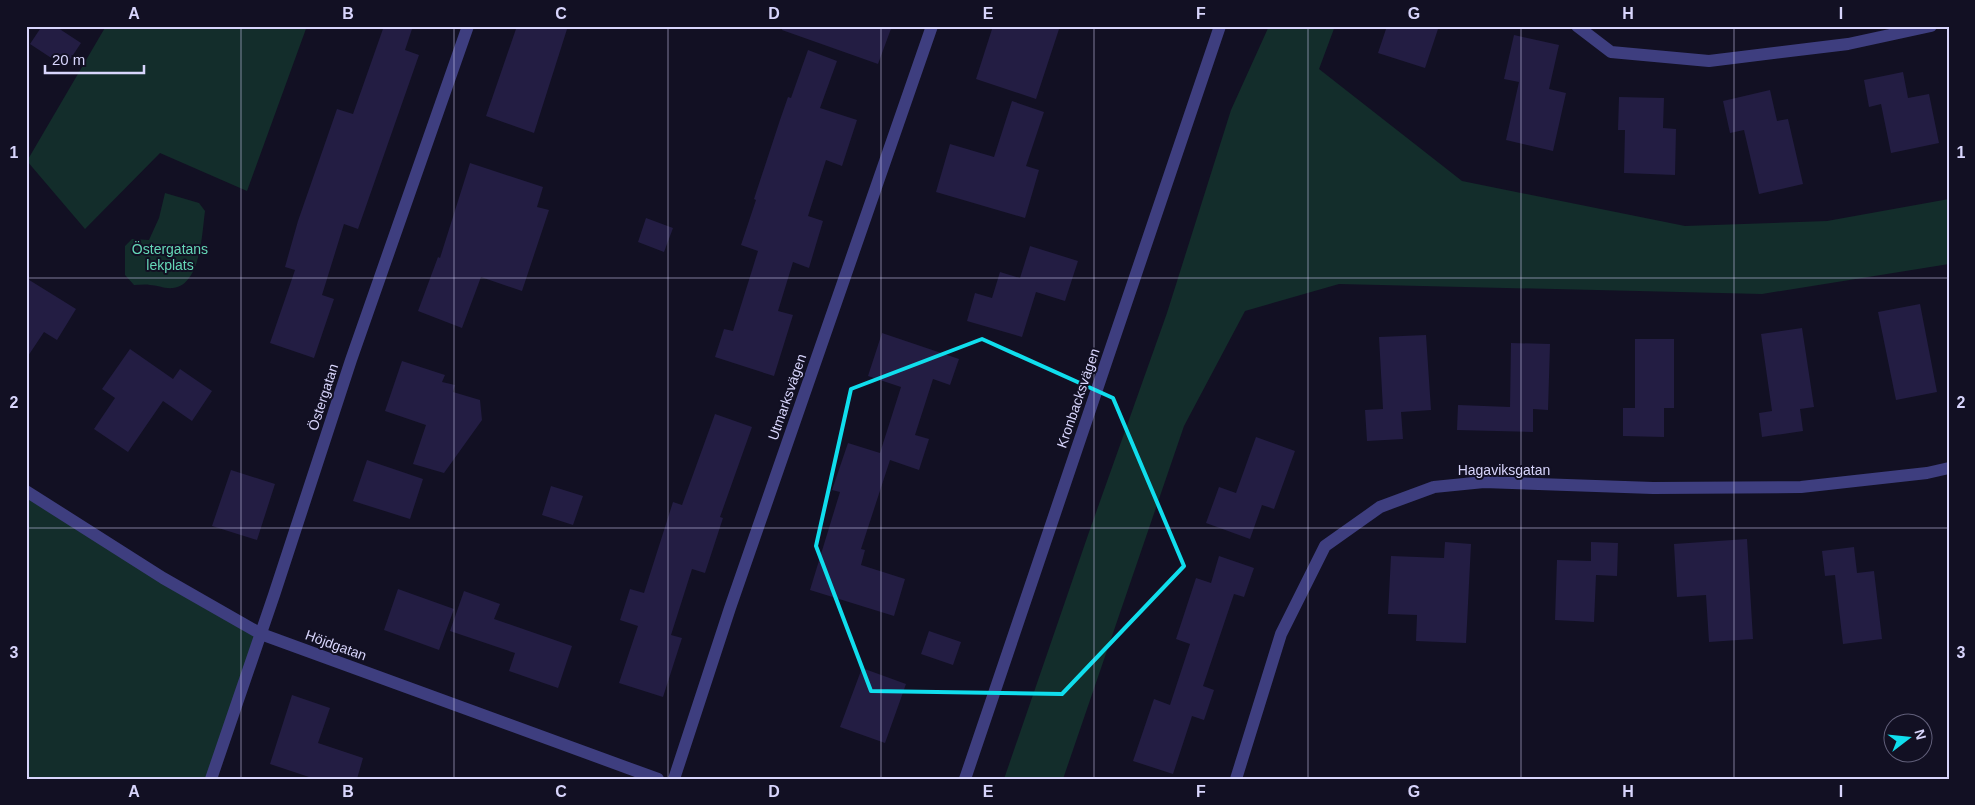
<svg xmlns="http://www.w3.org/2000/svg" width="1975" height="805" viewBox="0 0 1975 805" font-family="Helvetica,sans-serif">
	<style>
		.green { fill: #132d2b }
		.building { fill: #231d43 }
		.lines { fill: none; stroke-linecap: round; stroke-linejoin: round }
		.minor { stroke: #3e3e7f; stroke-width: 12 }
		.marked { fill: none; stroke: #10deed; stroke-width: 4; stroke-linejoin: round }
		.grid { fill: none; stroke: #d8d5fc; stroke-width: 1; stroke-opacity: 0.55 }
		.labels { text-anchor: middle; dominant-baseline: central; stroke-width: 4; stroke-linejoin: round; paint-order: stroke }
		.park-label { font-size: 14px; fill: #65d7b7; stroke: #121023 }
		.street-label { font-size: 14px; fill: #d8d5fc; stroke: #121023 }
		.neatline { fill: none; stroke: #d8d5fc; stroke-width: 2 }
		.grid-label { font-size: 16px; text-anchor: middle; font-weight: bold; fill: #d8d5fc }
	</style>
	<rect width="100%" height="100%" fill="#121023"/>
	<path class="green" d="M 106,26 L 307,26 L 247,191 L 160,153 L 85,229 L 27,161 Z
		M 1269,26 L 1335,26 L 1319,69 L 1462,181 L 1685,226 L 1827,221 L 1949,199 L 1949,264 L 1762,294 L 1339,284 L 1245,311 L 1184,426 L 1063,779 L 1004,779 L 1088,535 L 1167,313 L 1231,110 Z
		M 165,193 L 199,203 L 205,211 C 202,232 201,285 173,288 C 165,289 157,285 150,285 C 145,284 139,285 134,285 L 125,275 L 125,246 L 132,239 L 149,240 L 159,218 Z
		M 26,486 L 257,633 L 208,779 L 26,779 Z"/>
	<path class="building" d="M 42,26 L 55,26 L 81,43 L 65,67 L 30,44 Z
		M 384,26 L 413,26 L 405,50 L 419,55 L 358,229 L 344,224 L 322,295 L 334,299 L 314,358 L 270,343 L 295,270 L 285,267 L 298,221 L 337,109 L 353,114 Z
		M 517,26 L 568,26 L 534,133 L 486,116 Z
		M 783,26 L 892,26 L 878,64 L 782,30 Z
		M 993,26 L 1060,26 L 1036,99 L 976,79 Z
		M 1387,26 L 1439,26 L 1425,68 L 1378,53 Z
		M 1514,35 L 1559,45 L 1549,89 L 1566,93 L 1553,151 L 1506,140 L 1519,82 L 1504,79 Z
		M 808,50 L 837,61 L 820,108 L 857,120 L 842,166 L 826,160 L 808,216 L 823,221 L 809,268 L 793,262 L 778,311 L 793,315 L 774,376 L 715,357 L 724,329 L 733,331 L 758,251 L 741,245 L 756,200 L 754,199 L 780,120 L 788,97 L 791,98 Z
		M 1903,72 L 1908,98 L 1929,94 L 1939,143 L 1891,153 L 1881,104 L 1869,107 L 1864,80 Z
		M 1770,90 L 1777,121 L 1788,119 L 1803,184 L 1759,194 L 1744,130 L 1730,133 L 1723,101 Z
		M 1619,97 L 1664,98 L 1663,128 L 1676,129 L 1675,175 L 1624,173 L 1625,130 L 1618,130 Z
		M 1012,101 L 1044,112 L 1026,166 L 1039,170 L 1025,218 L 936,192 L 950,144 L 994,157 Z
		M 470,163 L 543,187 L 537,207 L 549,210 L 522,291 L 481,277 L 462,328 L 418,311 L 438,257 L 440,258 Z
		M 646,218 L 673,228 L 664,252 L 638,242 Z
		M 1030,246 L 1078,261 L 1065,301 L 1036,292 L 1022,337 L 967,321 L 975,293 L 992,298 L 1000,272 L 1020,278 Z
		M 26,278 L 76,309 L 57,340 L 44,332 L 26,359 Z
		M 1920,304 L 1937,392 L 1896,400 L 1878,312 Z
		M 1802,328 L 1814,407 L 1800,409 L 1803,431 L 1762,437 L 1759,413 L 1772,411 L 1761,334 Z
		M 882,333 L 959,359 L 950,385 L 933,379 L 915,435 L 929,439 L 919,470 L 890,460 L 861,549 L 865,550 L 861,565 L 905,579 L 894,616 L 810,590 L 840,492 L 832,490 L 848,443 L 880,453 L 901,387 L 868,376 Z
		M 1426,335 L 1431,410 L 1401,412 L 1403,439 L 1367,441 L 1365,410 L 1383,409 L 1379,337 Z
		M 1635,339 L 1674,339 L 1674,408 L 1664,408 L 1664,437 L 1623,436 L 1623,408 L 1635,408 Z
		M 1511,343 L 1550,344 L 1548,410 L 1533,409 L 1533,432 L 1457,430 L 1458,405 L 1510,407 Z
		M 130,349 L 173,379 L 180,369 L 212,391 L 192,421 L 163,401 L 128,452 L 94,429 L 115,398 L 102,389 Z
		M 402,361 L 445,375 L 442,382 L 455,385 L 453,392 L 480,400 L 482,420 L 444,473 L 413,464 L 426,425 L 385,411 Z
		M 715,414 L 752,427 L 720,517 L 723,518 L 705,573 L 692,569 L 671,635 L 682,638 L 663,697 L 619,683 L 638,626 L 620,620 L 630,589 L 644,593 L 673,502 L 682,505 Z
		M 1256,437 L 1295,451 L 1274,509 L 1262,505 L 1250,539 L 1206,523 L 1219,487 L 1236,493 Z
		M 367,460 L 423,479 L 410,519 L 353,501 Z
		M 231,470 L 275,484 L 257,540 L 212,526 Z
		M 551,486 L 583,496 L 573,525 L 542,515 Z
		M 1747,539 L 1753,639 L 1709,642 L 1706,595 L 1677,597 L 1674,544 Z
		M 1445,542 L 1471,544 L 1466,643 L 1416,641 L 1417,615 L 1388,614 L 1391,556 L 1444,558 Z
		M 1591,542 L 1618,543 L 1617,576 L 1596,575 L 1594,622 L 1555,620 L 1557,560 L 1591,561 Z
		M 1854,547 L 1857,573 L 1874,571 L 1882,639 L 1843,644 L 1835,575 L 1825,576 L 1822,551 Z
		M 1219,556 L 1254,568 L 1244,597 L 1234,594 L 1203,686 L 1214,690 L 1204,720 L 1192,716 L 1173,774 L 1133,761 L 1154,699 L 1170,705 L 1190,644 L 1176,639 L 1196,578 L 1211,583 Z
		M 398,589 L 454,609 L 439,650 L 384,630 Z
		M 464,591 L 500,604 L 494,619 L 572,646 L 558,688 L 509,671 L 515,653 L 450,631 Z
		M 929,631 L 961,642 L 953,665 L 921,654 Z
		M 862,668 L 906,684 L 885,743 L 840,727 Z
		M 292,695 L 330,708 L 318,743 L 363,758 L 357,779 L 315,779 L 270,764 Z"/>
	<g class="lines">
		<path class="minor" d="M 1577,26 L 1611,52 L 1709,61 L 1848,44 L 1931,26
			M 26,491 L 163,578 L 261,634 L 658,779
			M 211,779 L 274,595 L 351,360 L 468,26
			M 674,779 L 730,608 L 932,26
			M 965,779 L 1220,26
			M 1236,779 L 1281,634 L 1325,546 L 1380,507 L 1434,487 L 1484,482 L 1653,488 L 1801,487 L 1927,473 L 1949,468"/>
	</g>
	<path class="marked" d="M 982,339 L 1113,398 L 1184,566 L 1062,694 L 871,691 L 816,546 L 851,389 Z"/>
	<path class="grid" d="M 241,26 L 241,779M 454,26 L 454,779M 668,26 L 668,779M 881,26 L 881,779M 1094,26 L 1094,779M 1308,26 L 1308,779M 1521,26 L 1521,779M 1734,26 L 1734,779M 26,278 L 1949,278M 26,528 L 1949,528"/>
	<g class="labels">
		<g class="park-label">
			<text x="170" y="249">Östergatans<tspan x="170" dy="16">lekplats</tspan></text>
		</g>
		<g class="street-label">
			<text transform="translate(323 397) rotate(-72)">Östergatan</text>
			<text transform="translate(787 397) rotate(-71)">Utmarksvägen</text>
			<text transform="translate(1078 398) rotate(-71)">Kronbacksvägen</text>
			<text x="1504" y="470">Hagaviksgatan</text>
			<text transform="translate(336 645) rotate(20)">Höjdgatan</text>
		</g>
	</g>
	<rect width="1975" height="805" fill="none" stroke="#121023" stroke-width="55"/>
	<g transform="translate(1908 738) rotate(74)"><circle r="24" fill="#121023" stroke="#615f7a"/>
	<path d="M0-4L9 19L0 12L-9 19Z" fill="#10deed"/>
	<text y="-8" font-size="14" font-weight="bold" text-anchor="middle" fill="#d8d5fc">N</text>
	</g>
	<path d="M45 65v8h99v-8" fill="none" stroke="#d8d5fc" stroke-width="2.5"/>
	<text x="52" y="65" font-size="15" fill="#d8d5fc" stroke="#121023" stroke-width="4" paint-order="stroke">20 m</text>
	<rect x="28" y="28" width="1920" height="750" class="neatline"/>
	<g class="grid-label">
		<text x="134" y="19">A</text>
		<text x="348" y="19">B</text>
		<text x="561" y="19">C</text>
		<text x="774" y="19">D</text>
		<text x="988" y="19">E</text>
		<text x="1201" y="19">F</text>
		<text x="1414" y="19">G</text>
		<text x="1628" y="19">H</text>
		<text x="1841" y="19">I</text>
		<text x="14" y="158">1</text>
		<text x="1961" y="158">1</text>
		<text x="14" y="408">2</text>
		<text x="1961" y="408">2</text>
		<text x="14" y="658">3</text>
		<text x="1961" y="658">3</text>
		<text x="134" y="797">A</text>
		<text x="348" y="797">B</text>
		<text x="561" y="797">C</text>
		<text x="774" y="797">D</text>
		<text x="988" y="797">E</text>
		<text x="1201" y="797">F</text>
		<text x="1414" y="797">G</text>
		<text x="1628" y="797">H</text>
		<text x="1841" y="797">I</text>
	</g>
</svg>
